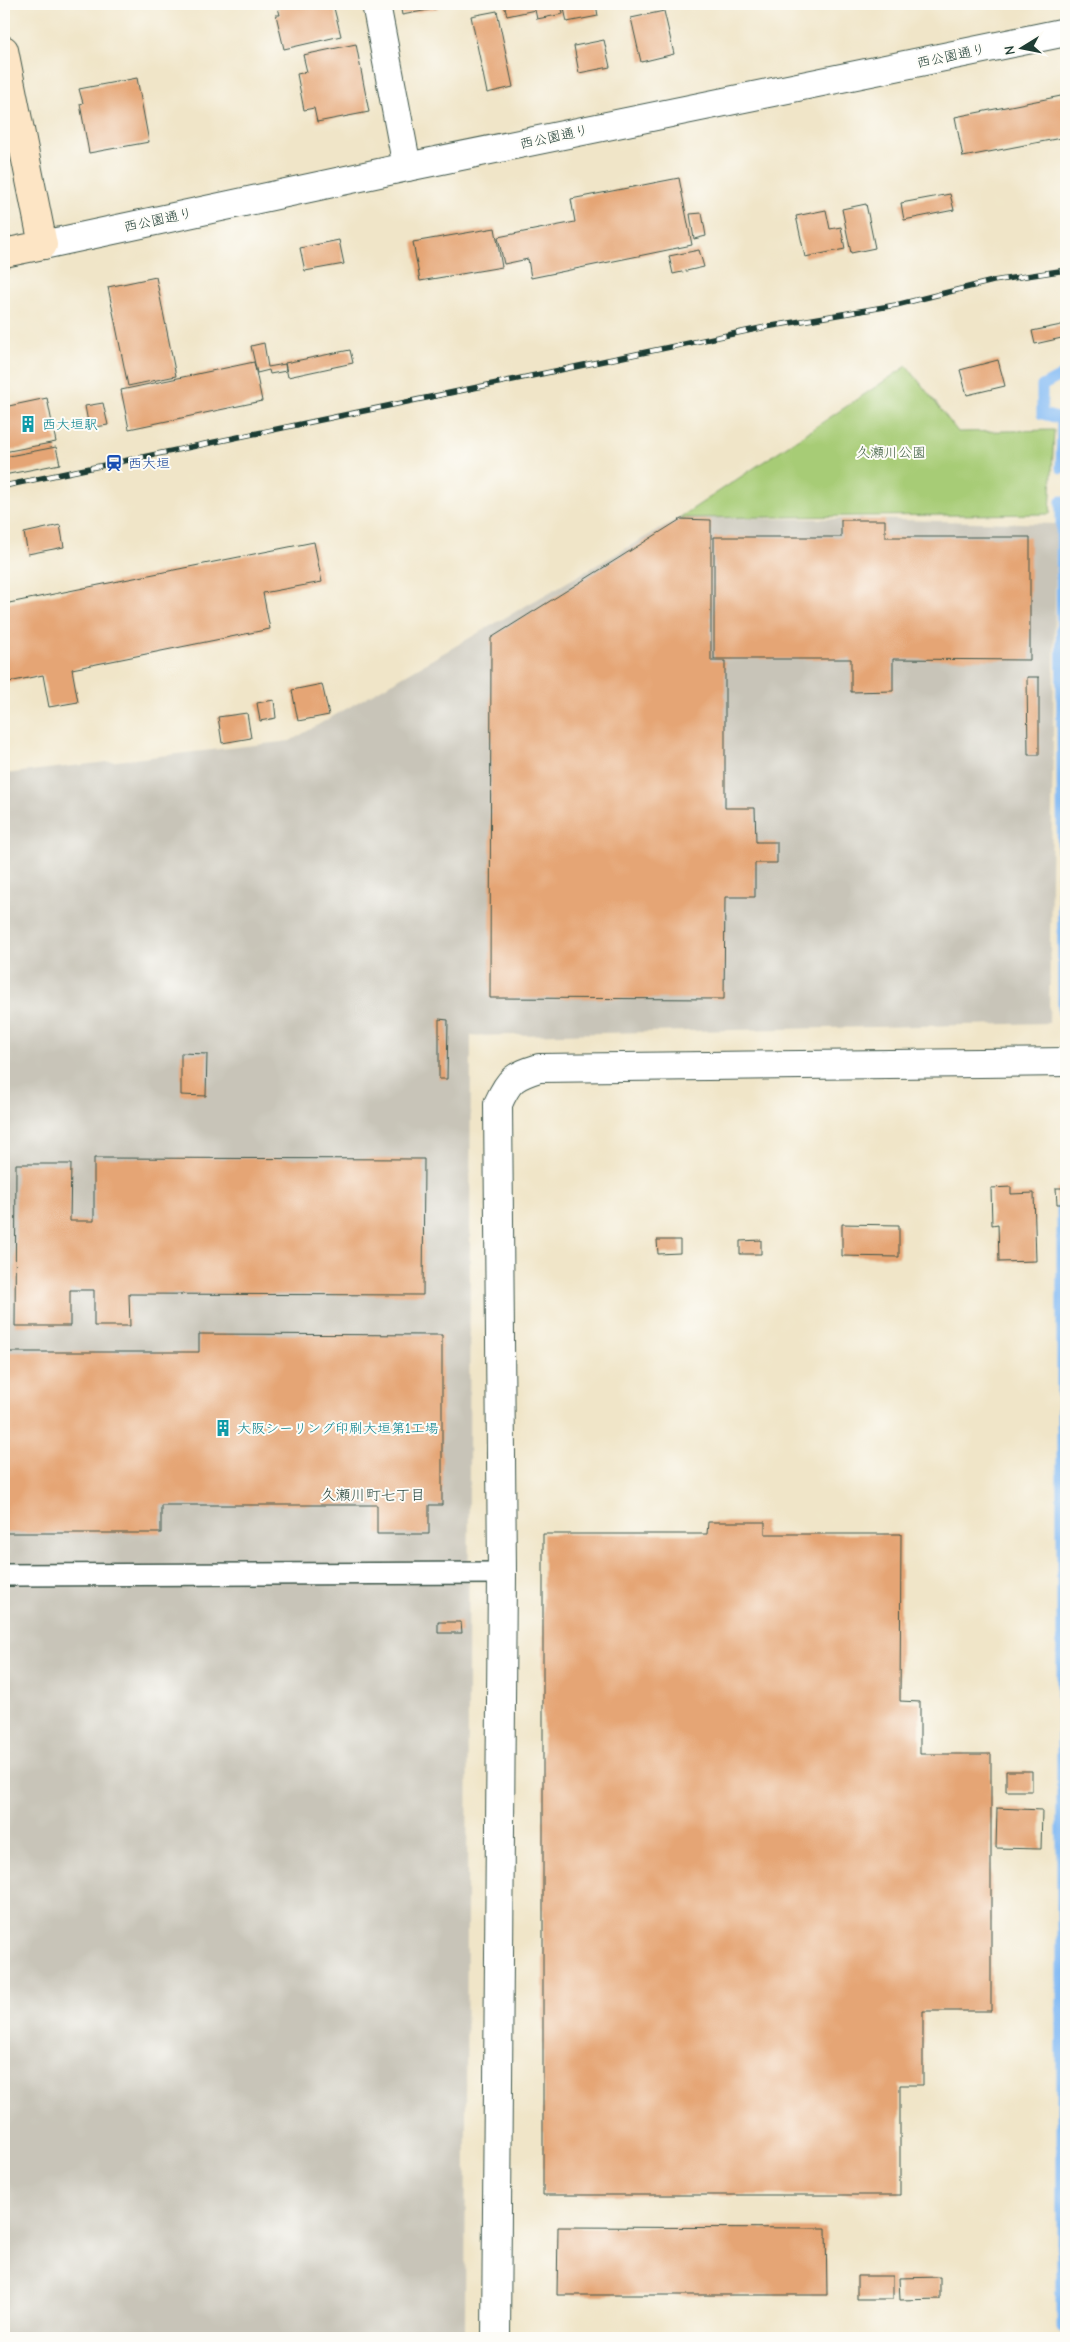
<svg xmlns="http://www.w3.org/2000/svg" width="1070" height="2342" viewBox="0 0 1070 2342" font-family="'Comic Neue','Klee One',sans-serif">
	<style>
		.industrial { fill: #c8c4b8 }
		.green { fill: #a7cc76; stroke: #638455 }
		.lines { fill: none; stroke-linecap: round; stroke-linejoin: round }
		.stream { stroke: #84bbf4; stroke-width: 11 }
		.building { fill: #e5a574 }
		.service-casing { stroke: #3e564a; stroke-width: 24 }
		.minor-casing { stroke: #3e564a; stroke-width: 30 }
		.tertiary-casing { stroke: #3e564a; stroke-width: 30 }
		.secondary-casing { stroke: #3e564a; stroke-width: 30 }
		.service { stroke: #fff; stroke-width: 21 }
		.minor { stroke: #fff; stroke-width: 28 }
		.tertiary { stroke: #fff; stroke-width: 28 }
		.secondary { stroke: #fde5c5; stroke-width: 28 }
		.rail-casing { stroke: #1f3d34; stroke-width: 5.5 }
		.rail { stroke: #fdfcf7; stroke-width: 4; stroke-dasharray: 11; stroke-linecap: butt }
		.labels { text-anchor: middle; dominant-baseline: central; stroke-width: 4; stroke-linejoin: round; paint-order: stroke }
		.street-label { font-size: 14px; fill: #1f3d34; stroke: #fdfcf7 }
		.culture-label { font-size: 14px; fill: #0d838f; stroke: #fdfcf7; text-anchor: start }
		.park-label { font-size: 14px; fill: #416144; stroke: #fdfcf7 }
		.transit-label { font-size: 14px; fill: #164399; stroke: #fdfcf7; text-anchor: start }
		.neighbourhood-label { font-size: 15px; fill: #1f3d34; stroke: #fdfcf7 }
	</style>
	<rect width="100%" height="100%" fill="#fdfcf7"/>
	<filter id="ink" filterUnits="userSpaceOnUse"><feTurbulence type="fractalNoise" baseFrequency=".02" numOctaves="2"/><feDisplacementMap in="SourceGraphic" scale="10" xChannelSelector="R" yChannelSelector="G"/><feConvolveMatrix kernelMatrix="1 2 1 2 8 2 1 2 1" color-interpolation-filters="sRGB"/></filter>
	<filter id="wash" filterUnits="userSpaceOnUse"><feTurbulence type="fractalNoise" baseFrequency=".0096" numOctaves="4" result="noise"/><feDisplacementMap in="SourceGraphic" scale="20" xChannelSelector="R" yChannelSelector="G"/><feGaussianBlur stdDeviation="1.12" result="paint"/><feColorMatrix in="noise" values="0 0 0 0 0 0 0 0 0 0 0 0 0 0 0 0 0 1.4 0 .05"/><feComposite in="paint" operator="in"/></filter>
	<g filter="url(#wash)">
		<rect width="100%" height="100%" fill="#f0e5c8"/>
		<path class="industrial" d="M 679,518 L 861,519 L 1056,524 L 1049,1023 L 471,1036 L 465,2338 L 4,2338 L 4,774 L 290,741 Z"/>
		<path class="green" d="M 907,366 L 958,432 L 1054,430 L 1050,514 L 679,518 Z"/>
		<g class="lines">
			<path class="stream" d="M 1061,468 L 1062,419 L 1042,414 L 1042,386 L 1066,373
				M 1061,501 L 1063,1013
				M 1062,2327 L 1062,1208"/>
		</g>
		<g id="blocks">
			<path class="building" d="M 277,4 L 333,4 L 341,36 L 284,49 L 276,15 L 280,15 Z
				M 400,4 L 439,4 L 439,8 L 402,15 Z
				M 504,4 L 561,4 L 563,14 L 537,19 L 535,10 L 507,16 Z
				M 563,4 L 596,4 L 598,16 L 567,22 Z
				M 497,11 L 513,87 L 487,93 L 471,16 Z
				M 664,11 L 674,54 L 641,62 L 631,18 Z
				M 604,40 L 610,67 L 579,73 L 574,46 Z
				M 356,44 L 369,112 L 317,122 L 314,108 L 304,110 L 297,74 L 307,72 L 303,55 Z
				M 137,78 L 149,142 L 89,153 L 80,104 L 83,103 L 79,89 Z
				M 1066,95 L 1066,137 L 963,157 L 955,117 Z
				M 679,178 L 692,245 L 531,278 L 528,259 L 504,264 L 498,237 L 575,222 L 571,199 Z
				M 950,194 L 954,210 L 904,220 L 901,203 Z
				M 866,204 L 875,248 L 851,253 L 842,209 Z
				M 826,210 L 830,229 L 841,227 L 845,249 L 805,257 L 796,216 Z
				M 702,213 L 706,236 L 694,239 L 690,214 Z
				M 495,228 L 502,267 L 420,281 L 413,242 Z
				M 339,240 L 344,264 L 305,271 L 300,248 Z
				M 699,250 L 704,267 L 673,274 L 669,256 Z
				M 156,277 L 176,376 L 128,386 L 108,287 Z
				M 1066,324 L 1066,337 L 1035,344 L 1032,331 Z
				M 264,343 L 268,367 L 285,364 L 286,371 L 270,374 L 269,370 L 257,373 L 251,346 Z
				M 350,350 L 353,363 L 288,377 L 285,363 Z
				M 998,360 L 1005,386 L 967,395 L 960,370 Z
				M 254,362 L 262,401 L 129,429 L 121,390 Z
				M 47,398 L 56,442 L 4,452 L 4,407 Z
				M 103,403 L 108,425 L 89,428 L 85,406 Z
				M 56,447 L 60,464 L 4,475 L 4,457 Z
				M 681,519 L 711,520 L 711,661 L 725,661 L 725,808 L 755,808 L 756,842 L 777,842 L 777,863 L 755,863 L 755,897 L 725,897 L 724,999 L 490,998 L 491,638 Z
				M 841,520 L 885,520 L 885,537 L 1030,537 L 1030,660 L 893,659 L 893,691 L 851,692 L 851,659 L 714,659 L 714,537 L 841,537 Z
				M 60,525 L 64,547 L 28,554 L 24,533 Z
				M 314,542 L 322,582 L 263,593 L 270,629 L 72,669 L 78,702 L 49,707 L 43,675 L 4,683 L 4,604 Z
				M 1027,677 L 1039,677 L 1039,755 L 1028,755 Z
				M 322,684 L 329,715 L 298,721 L 292,690 Z
				M 274,700 L 276,718 L 260,721 L 257,703 Z
				M 247,713 L 251,738 L 222,743 L 218,717 Z
				M 439,1019 L 448,1020 L 447,1079 L 439,1079 Z
				M 181,1053 L 207,1054 L 206,1096 L 181,1095 Z
				M 94,1158 L 424,1159 L 423,1295 L 129,1294 L 130,1326 L 94,1326 L 94,1290 L 70,1290 L 70,1326 L 15,1326 L 16,1164 L 71,1164 L 70,1221 L 94,1221 Z
				M 1011,1187 L 1011,1194 L 1034,1193 L 1036,1261 L 999,1262 L 998,1224 L 992,1225 L 991,1188 Z
				M 1056,1188 L 1066,1188 L 1066,1204 L 1057,1204 Z
				M 842,1224 L 899,1225 L 899,1257 L 842,1256 Z
				M 657,1240 L 680,1240 L 680,1253 L 658,1254 Z
				M 761,1240 L 761,1254 L 740,1254 L 740,1241 Z
				M 199,1334 L 442,1335 L 442,1505 L 429,1505 L 429,1534 L 377,1534 L 377,1505 L 161,1505 L 161,1533 L 4,1533 L 4,1352 L 199,1352 Z
				M 708,1522 L 765,1522 L 765,1534 L 901,1534 L 900,1701 L 920,1702 L 920,1754 L 991,1754 L 991,2011 L 923,2011 L 923,2085 L 900,2085 L 900,2195 L 543,2195 L 543,1534 L 707,1534 Z
				M 438,1622 L 461,1622 L 462,1633 L 438,1633 Z
				M 1006,1771 L 1032,1771 L 1032,1791 L 1006,1791 Z
				M 997,1808 L 1042,1810 L 1041,1849 L 996,1848 Z
				M 558,2227 L 826,2228 L 827,2295 L 557,2295 Z
				M 857,2276 L 893,2276 L 893,2299 L 857,2299 Z
				M 940,2277 L 940,2299 L 900,2300 L 899,2278 Z"/>
		</g>
	</g>
	<g filter="url(#ink)">
		<use href="#blocks" fill-opacity="0" stroke="#3e564a" stroke-width="1"/>
		<g class="lines">
			<g class="service-casing">
				<path id="service" d="M 4,1575 L 502,1573"/>
			</g>
			<g class="minor-casing">
				<path id="minor" d="M 376,4 L 407,167"/>
			</g>
			<g class="tertiary-casing">
				<path id="tertiary" d="M 43,245 L 407,167 L 1066,32
					M 496,2338 L 502,1573 L 498,1104 C 509,1079 514,1076 539,1068 L 1066,1062"/>
			</g>
			<g class="secondary-casing">
				<path id="secondary" d="M 4,50 L 43,245 L 4,253"/>
			</g>
			<use href="#service" class="service"/>
			<use href="#minor" class="minor"/>
			<use href="#tertiary" class="tertiary"/>
			<use href="#secondary" class="secondary"/>
			<g class="rail-casing">
				<path id="rail" d="M 4,486 L 766,327 L 896,305 L 993,281 L 1066,270"/>
			</g>
			<use href="#rail" class="rail"/>
		</g>
	</g>
	<defs>
		<g id="building-bare" transform="scale(1.35)"><path d="M-4-6H4V6H1V3H-1V6H-4ZM-2.5-4.3h1.7v1.8h-1.7ZM.8-4.3h1.7v1.8H.8ZM-2.5-1h1.7V.8h-1.7ZM.8-1h1.7V.8H.8Z" fill="#0f9aa8" stroke="#fdfcf7" stroke-width="2.5" paint-order="stroke"/></g>
		<g id="station-bare" transform="scale(1.35)"><path d="M-3-6H3Q5-6 5-4V2Q5 4 3 4L4.5 6H3L1.5 4h-3L-3 6H-4.5L-3 4Q-5 4-5 2V-4Q-5-6-3-6ZM-3.5-4v3h7v-3ZM-3.5 1v1.5H-2V1ZM2 1v1.5H3.5V1Z" fill="#1a4fb4" stroke="#fdfcf7" stroke-width="2.5" paint-order="stroke"/></g>
	</defs>
	<g fill-rule="evenodd">
		<use href="#building-bare" x="28" y="424"/>
		<use href="#station-bare" x="114" y="463"/>
		<use href="#building-bare" x="223" y="1428"/>
	</g>
	<g class="labels">
		<g class="street-label">
			<text transform="translate(951 56) rotate(-12)">西公園通り</text>
			<text transform="translate(554 137) rotate(-12)">西公園通り</text>
			<text transform="translate(158 220) rotate(-12)">西公園通り</text>
		</g>
		<g class="culture-label">
			<text x="42" y="424">西大垣駅</text>
			<text x="237" y="1428">大阪シーリング印刷大垣第1工場</text>
		</g>
		<g class="park-label">
			<text x="891" y="452">久瀬川公園</text>
		</g>
		<g class="transit-label">
			<text x="128" y="463">西大垣</text>
		</g>
		<g class="neighbourhood-label">
			<text x="373" y="1495">久瀬川町七丁目</text>
		</g>
	</g>
	<rect width="1070" height="2342" fill="none" stroke="#fdfcf7" stroke-width="20"/>
	<g transform="translate(1022 48) rotate(260)" stroke="#fdfcf7" stroke-width="4" paint-order="stroke">
	<path d="M0-4L9 19L0 12L-9 19Z" fill="#1f3d34"/>
	<text y="-8" font-size="14" font-weight="bold" text-anchor="middle" fill="#1f3d34">N</text>
	</g>
</svg>
